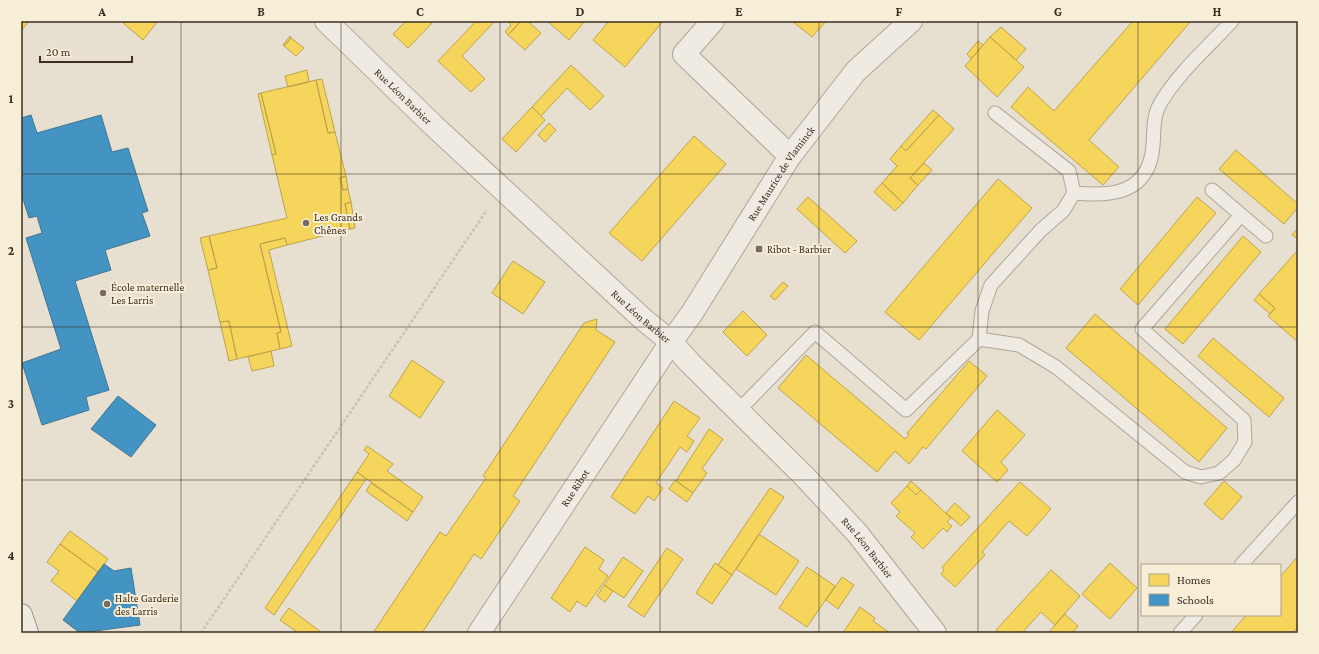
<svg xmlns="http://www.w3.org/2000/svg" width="1319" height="654" viewBox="0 0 1319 654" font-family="'Crimson Pro',serif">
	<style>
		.homes { fill: #f6d55c; stroke: #bea34a }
		.schools { fill: #4393c3; stroke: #417592 }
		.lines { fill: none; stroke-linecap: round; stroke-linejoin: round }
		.lane-casing { stroke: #ada599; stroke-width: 15 }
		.street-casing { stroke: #ada599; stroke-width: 24 }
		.secondary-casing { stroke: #9c958a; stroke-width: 24 }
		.path { stroke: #c8c2b9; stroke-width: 2.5; stroke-dasharray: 3 2; stroke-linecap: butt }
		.lane { stroke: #efebe3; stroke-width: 13 }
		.street { stroke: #efebe3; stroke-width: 22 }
		.secondary { stroke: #efebe3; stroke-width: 22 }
		.grid { fill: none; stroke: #3d2e20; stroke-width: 1; stroke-opacity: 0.55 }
		.poi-dot { fill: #786c5e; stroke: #f7eed8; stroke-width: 1.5 }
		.labels { text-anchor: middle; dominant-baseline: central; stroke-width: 4; stroke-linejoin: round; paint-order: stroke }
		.street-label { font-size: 11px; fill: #3d2e20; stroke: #f7eed8 }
		.poi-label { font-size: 11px; fill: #3d2e20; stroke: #f7eed8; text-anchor: start }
		.neatline { fill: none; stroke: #3d2e20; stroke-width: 1.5 }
		.grid-label { font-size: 13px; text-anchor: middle; font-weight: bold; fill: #3d2e20 }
	</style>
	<rect width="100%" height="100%" fill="#e7e0d1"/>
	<path class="homes" d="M 21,21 L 29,21 L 21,31 Z
		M 126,21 L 158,21 L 143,40 L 123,23 Z
		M 406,21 L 434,21 L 408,48 L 393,34 Z
		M 476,21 L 495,21 L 462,56 L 485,79 L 471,92 L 438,61 Z
		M 507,21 L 521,21 L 508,35 L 505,32 L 511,25 Z
		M 521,21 L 528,21 L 541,33 L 525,50 L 508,35 Z
		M 547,21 L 585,21 L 569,40 Z
		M 609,21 L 663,21 L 625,67 L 593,40 Z
		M 792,21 L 826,21 L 812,37 Z
		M 1133,21 L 1191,21 L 1089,140 L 1119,167 L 1103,185 L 1011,107 L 1028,87 L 1054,111 Z
		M 1001,27 L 1026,49 L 1016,60 L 990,37 Z
		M 290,36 L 291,38 L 284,46 L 283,45 Z
		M 990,37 L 1024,67 L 997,97 L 965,66 Z
		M 291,38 L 304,48 L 296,56 L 284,46 Z
		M 978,41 L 983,45 L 971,59 L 967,54 Z
		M 571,65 L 604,96 L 590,110 L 567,88 L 541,116 L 532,107 Z
		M 307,70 L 309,82 L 288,87 L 285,76 Z
		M 322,79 L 335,132 L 328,133 L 316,80 Z
		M 316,80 L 328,133 L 335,132 L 346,176 L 340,178 L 343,190 L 348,189 L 351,202 L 345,204 L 350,229 L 287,245 L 285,238 L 260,244 L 281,332 L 277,333 L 280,349 L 237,359 L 229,321 L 220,322 L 208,270 L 217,268 L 209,236 L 287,218 L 272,155 L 276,154 L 261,93 Z
		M 261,93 L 276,154 L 272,155 L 258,94 Z
		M 532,107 L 545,120 L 516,152 L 502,139 Z
		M 933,110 L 939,115 L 906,151 L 901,146 Z
		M 939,115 L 954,129 L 910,178 L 918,185 L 903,203 L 882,183 L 897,166 L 890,159 L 901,146 L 906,151 Z
		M 549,123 L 556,130 L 545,142 L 538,135 Z
		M 694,136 L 726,164 L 642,261 L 609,233 Z
		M 1236,150 L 1298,204 L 1298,207 L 1284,224 L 1219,169 Z
		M 924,163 L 932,170 L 918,185 L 910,178 Z
		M 346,176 L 348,189 L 343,190 L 340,178 Z
		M 998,179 L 1032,208 L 919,340 L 885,312 Z
		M 882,183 L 903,203 L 895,211 L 874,192 Z
		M 808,197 L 857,241 L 845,253 L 797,209 Z
		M 1197,197 L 1216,213 L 1138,305 L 1120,289 Z
		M 351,202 L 355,228 L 350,229 L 345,204 Z
		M 1298,228 L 1298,239 L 1292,235 Z
		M 209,236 L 217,268 L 208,270 L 200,238 Z
		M 1243,236 L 1261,252 L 1183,344 L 1165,329 Z
		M 285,238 L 287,245 L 269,250 L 292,346 L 280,349 L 277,333 L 281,332 L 260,244 Z
		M 1297,251 L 1298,252 L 1298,342 L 1268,316 L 1275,308 L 1259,294 Z
		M 513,261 L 545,282 L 523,314 L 492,293 Z
		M 783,282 L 788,286 L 775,300 L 770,296 Z
		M 1259,294 L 1275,308 L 1270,314 L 1254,300 Z
		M 743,311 L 767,335 L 747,356 L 723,332 Z
		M 1095,314 L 1227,428 L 1199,462 L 1066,348 Z
		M 597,319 L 596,330 L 615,342 L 513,496 L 520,501 L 481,559 L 474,554 L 422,633 L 373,633 L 440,532 L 446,536 L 486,478 L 483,476 L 584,323 Z
		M 229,321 L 237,359 L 229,361 L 220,322 Z
		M 1213,338 L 1284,398 L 1269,417 L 1198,356 Z
		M 271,351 L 274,366 L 252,371 L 248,357 Z
		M 806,355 L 905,439 L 909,435 L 907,433 L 969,361 L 987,376 L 926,449 L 923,447 L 909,464 L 895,451 L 877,472 L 778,388 Z
		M 412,360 L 444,382 L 420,418 L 389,396 Z
		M 674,401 L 700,418 L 687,436 L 694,441 L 687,452 L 680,447 L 656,483 L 663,488 L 654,501 L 648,496 L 635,514 L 611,497 Z
		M 997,410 L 1025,435 L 1001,462 L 1008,470 L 997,482 L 962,451 Z
		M 709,429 L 723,439 L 702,469 L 707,473 L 693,493 L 676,481 Z
		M 367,446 L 393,464 L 387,471 L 423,497 L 413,512 L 357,472 L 369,454 L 364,450 Z
		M 357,472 L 366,479 L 274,615 L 265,608 Z
		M 675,480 L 693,493 L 687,502 L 669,489 Z
		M 911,481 L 921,490 L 916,495 L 907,486 Z
		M 1224,481 L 1242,497 L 1222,520 L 1204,504 Z
		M 1020,482 L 1051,509 L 1027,536 L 1009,521 L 982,552 L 985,555 L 955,587 L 941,574 L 944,570 L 942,567 Z
		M 371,483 L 413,512 L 407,521 L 366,491 Z
		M 907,486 L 916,495 L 921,490 L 951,518 L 947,522 L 952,526 L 947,532 L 943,528 L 923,549 L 911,537 L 915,533 L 896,516 L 900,512 L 891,503 Z
		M 770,488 L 784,497 L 732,575 L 718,565 Z
		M 955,503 L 970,517 L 961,526 L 946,513 Z
		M 70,531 L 108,559 L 98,572 L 60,544 Z
		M 759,534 L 799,561 L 776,595 L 736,569 Z
		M 60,544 L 98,572 L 77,601 L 51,581 L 59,571 L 47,562 Z
		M 585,547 L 604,560 L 599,569 L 608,576 L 586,607 L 577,601 L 570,612 L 551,598 Z
		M 667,548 L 683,559 L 644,617 L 628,606 Z
		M 1298,556 L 1298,627 L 1292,633 L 1231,633 L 1246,615 L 1280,615 L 1280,577 Z
		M 623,557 L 643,571 L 624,598 L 604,585 Z
		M 715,563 L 732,575 L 712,604 L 696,593 Z
		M 1110,563 L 1137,588 L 1110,619 L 1082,594 Z
		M 807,567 L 835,586 L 807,627 L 779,608 Z
		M 1051,570 L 1080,596 L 1055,625 L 1041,612 L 1022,633 L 1000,633 L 996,630 Z
		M 842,577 L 854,585 L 838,609 L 826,600 Z
		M 604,585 L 613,591 L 605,602 L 597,596 Z
		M 860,607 L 875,618 L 873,621 L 890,633 L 843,633 Z
		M 289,608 L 322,633 L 298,633 L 280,620 Z
		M 1065,614 L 1078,626 L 1072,633 L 1048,633 Z"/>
	<path class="schools" d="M 31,115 L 37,133 L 101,115 L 112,152 L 128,148 L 148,211 L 142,213 L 150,236 L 105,250 L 111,270 L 75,281 L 109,390 L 86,397 L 89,410 L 42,425 L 22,363 L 61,349 L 26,238 L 42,233 L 37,216 L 29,218 L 21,193 L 21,118 Z
		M 118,396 L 156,425 L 131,457 L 91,429 Z
		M 104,564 L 114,571 L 131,568 L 140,625 L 80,633 L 63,620 Z"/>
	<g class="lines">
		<g class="lane-casing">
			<path id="lane" d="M 1212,190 L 1266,236
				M 1074,193 C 1113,197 1149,193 1153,146 C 1154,132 1153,116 1160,104 C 1177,74 1208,47 1232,21
				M 979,339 L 1019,345 L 1056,367 L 1185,472 L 1201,477 L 1219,473 L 1234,460 L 1245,442 L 1244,420 L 1142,329 L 1241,215
				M 738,411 L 815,332 L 906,410 L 979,339 L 982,311 L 991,285 L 1041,230 L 1063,211 L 1074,193 L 1069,171 L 995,113
				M 1241,565 L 1298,502
				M 1180,633 L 1196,615"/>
		</g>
		<g class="street-casing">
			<g id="street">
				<path id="s1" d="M 326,21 L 434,126 L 643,319 L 671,342 L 690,363 L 804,476 L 857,533 L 935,633"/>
				<path d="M 713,21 L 684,54 L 790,156"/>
				<path id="s2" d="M 479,633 L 671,342 L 692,313 L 790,156 L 856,71 L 911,21"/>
			</g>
		</g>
		<g class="secondary-casing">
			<path id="secondary" d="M 21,615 L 27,633"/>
		</g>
		<path class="path" d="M 201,633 L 487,210"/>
		<use href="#lane" class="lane"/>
		<use href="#street" class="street"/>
		<use href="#secondary" class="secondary"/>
	</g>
	<path class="grid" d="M 181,21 L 181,633M 341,21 L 341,633M 500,21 L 500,633M 660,21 L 660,633M 819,21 L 819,633M 978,21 L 978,633M 1138,21 L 1138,633M 21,174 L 1298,174M 21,327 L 1298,327M 21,480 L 1298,480"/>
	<g class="poi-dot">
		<circle cx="306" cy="223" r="4"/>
		<rect x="755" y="245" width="8" height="8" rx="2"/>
		<circle cx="103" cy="293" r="4"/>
		<circle cx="107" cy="604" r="4"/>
	</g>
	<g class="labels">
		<g class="street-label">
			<text stroke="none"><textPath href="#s1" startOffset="108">Rue Léon Barbier</textPath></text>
			<text stroke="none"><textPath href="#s2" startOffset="550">Rue Maurice de Vlaminck</textPath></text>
			<text stroke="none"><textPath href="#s1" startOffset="432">Rue Léon Barbier</textPath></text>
			<text stroke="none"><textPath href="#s2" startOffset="174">Rue Ribot</textPath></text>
			<text stroke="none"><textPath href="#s1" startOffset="756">Rue Léon Barbier</textPath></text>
		</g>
		<g class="poi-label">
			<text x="314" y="217">Les Grands<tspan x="314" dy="13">Chênes</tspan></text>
			<text x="767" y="249">Ribot - Barbier</text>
			<text x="111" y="287">École maternelle<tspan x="111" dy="13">Les Larris</tspan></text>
			<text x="115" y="598">Halte Garderie<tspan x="115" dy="13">des Larris</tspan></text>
		</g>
	</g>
	<rect width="1319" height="654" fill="none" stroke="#f7eed8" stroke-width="44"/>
	<rect x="1141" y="564" width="140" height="52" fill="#f7eed8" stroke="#ada18e"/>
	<rect x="1149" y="574" width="20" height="12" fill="#f6d55c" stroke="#ada18e"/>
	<text x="1177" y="584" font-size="12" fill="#3d2e20">Homes</text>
	<rect x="1149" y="594" width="20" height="12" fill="#4393c3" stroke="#ada18e"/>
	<text x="1177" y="604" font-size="12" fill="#3d2e20">Schools</text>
	<path d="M40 56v6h92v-6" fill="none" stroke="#3d2e20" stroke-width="2"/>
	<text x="46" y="56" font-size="12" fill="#3d2e20" stroke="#f7eed8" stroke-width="3" paint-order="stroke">20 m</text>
	<rect x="22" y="22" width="1275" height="610" class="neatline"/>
	<g class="grid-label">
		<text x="102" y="16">A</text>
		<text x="261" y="16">B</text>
		<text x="420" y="16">C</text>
		<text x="580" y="16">D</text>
		<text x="739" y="16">E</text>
		<text x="899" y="16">F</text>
		<text x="1058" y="16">G</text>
		<text x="1217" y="16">H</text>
		<text x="11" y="103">1</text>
		<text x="11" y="255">2</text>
		<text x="11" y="408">3</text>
		<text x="11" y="560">4</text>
	</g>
</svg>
